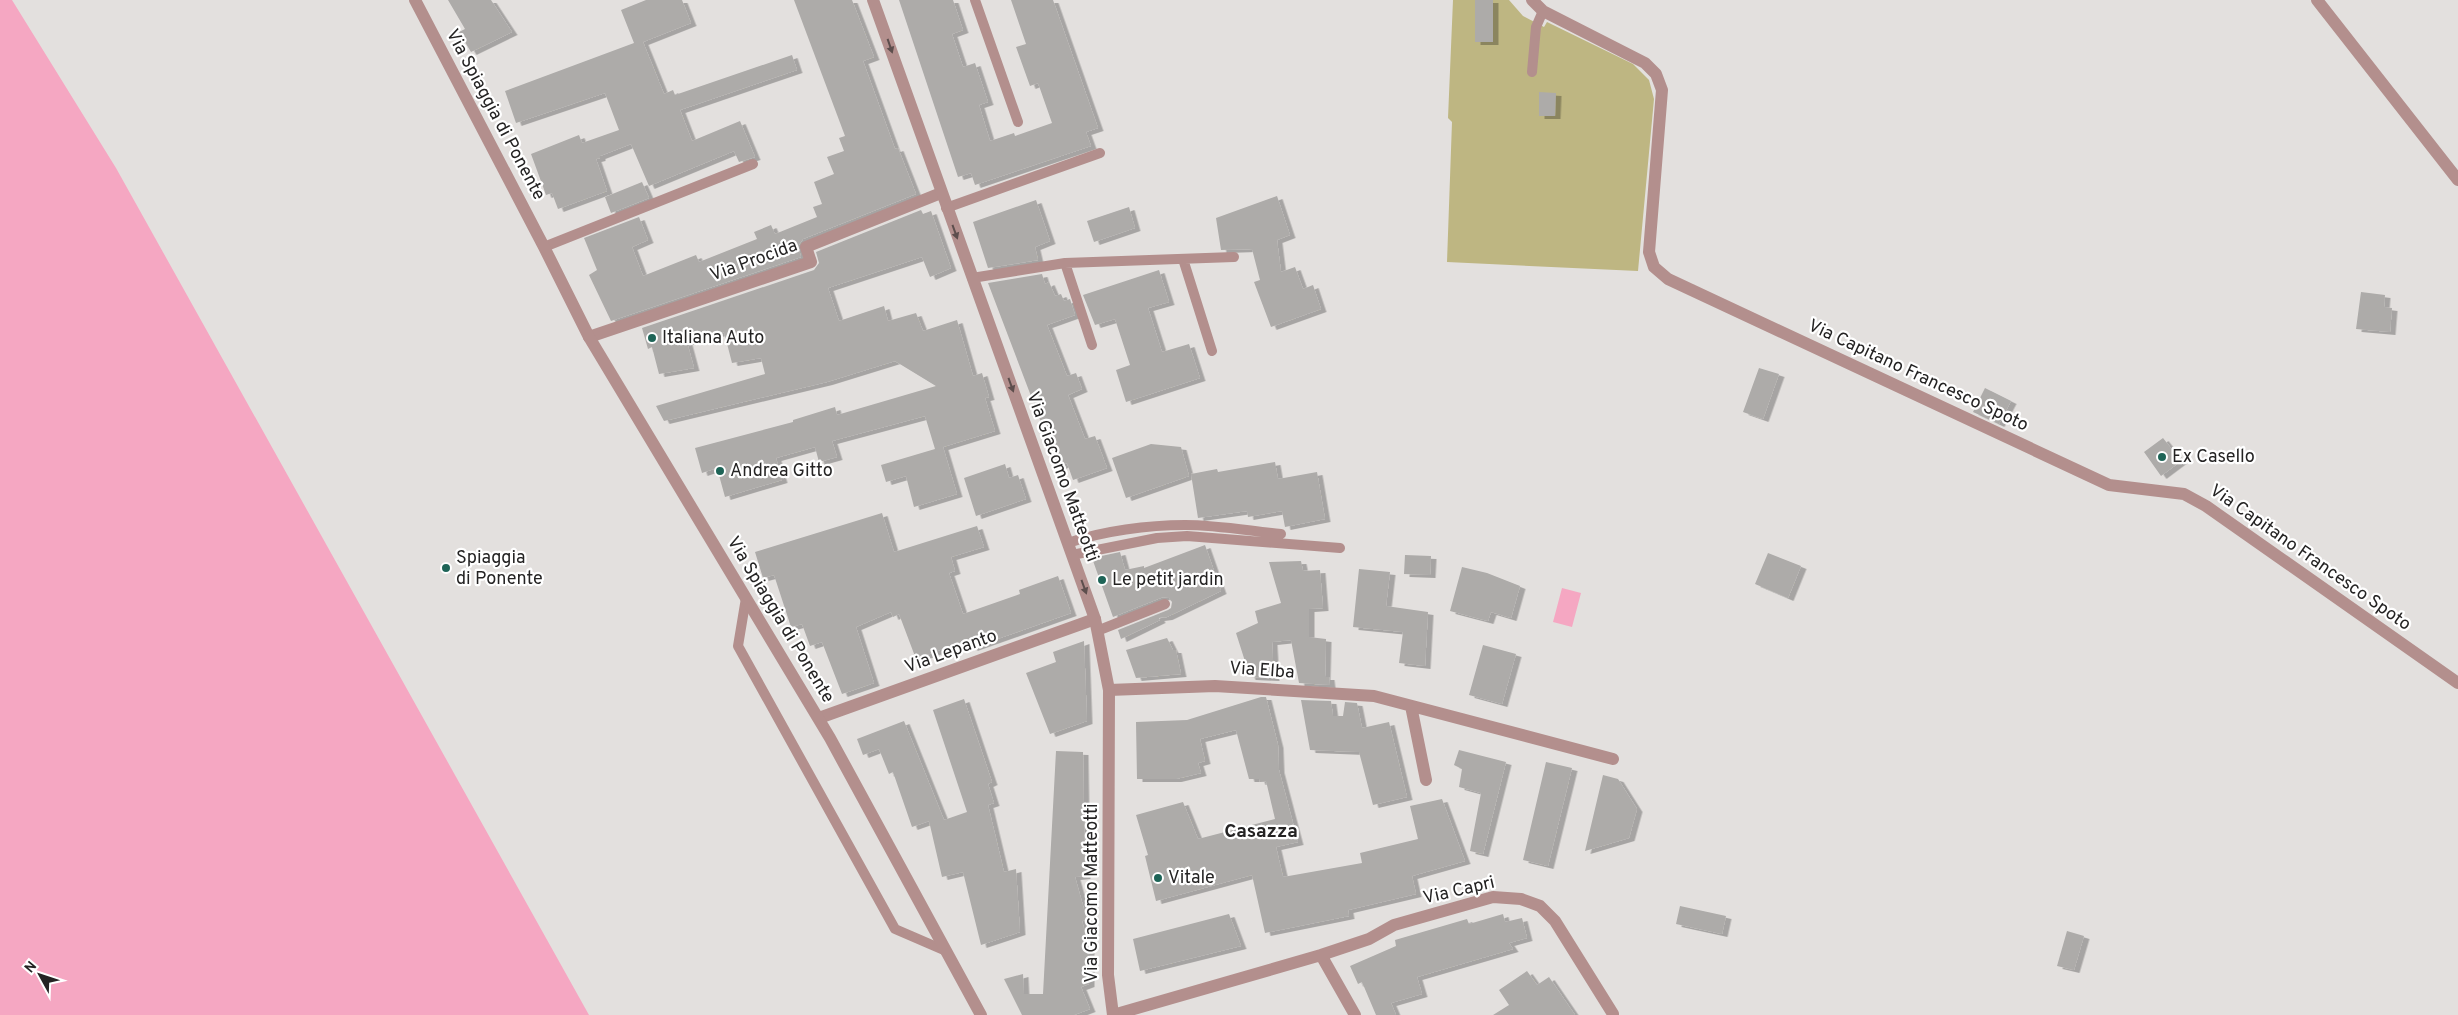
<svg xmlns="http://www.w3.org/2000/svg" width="2458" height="1015" viewBox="0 0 2458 1015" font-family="Overpass,sans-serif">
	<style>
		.green { fill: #beb682 }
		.water { fill: #f5a7c2 }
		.building { fill: #adaba9; filter: url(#shadow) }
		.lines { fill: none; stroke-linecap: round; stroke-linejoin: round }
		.service { stroke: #b38f8d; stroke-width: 10 }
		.pedestrian { stroke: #b38f8d; stroke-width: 12 }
		.minor { stroke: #b38f8d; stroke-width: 12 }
		.tertiary { stroke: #b38f8d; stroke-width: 12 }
		.oneway { fill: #5d4e4d }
		.poi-dot { fill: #1e6457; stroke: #fff; stroke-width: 2 }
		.labels { text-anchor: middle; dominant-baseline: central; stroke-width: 4.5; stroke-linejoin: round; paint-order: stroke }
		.street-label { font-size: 18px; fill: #242323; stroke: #fff }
		.poi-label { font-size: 18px; fill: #242323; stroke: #fff; text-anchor: start }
		.neighbourhood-label { font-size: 19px; font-weight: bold; fill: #242323; stroke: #fff }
	</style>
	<defs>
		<filter id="shadow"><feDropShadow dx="5.5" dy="3" stdDeviation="0" flood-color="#0004"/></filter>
	</defs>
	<rect width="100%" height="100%" fill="#e3e0de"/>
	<path class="green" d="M 1453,0 L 1509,0 L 1523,16 L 1544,27 L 1547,22 L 1633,64 L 1649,80 L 1654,99 L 1638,271 L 1447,262 L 1452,122 L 1448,118 Z"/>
	<path class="water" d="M 0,0 L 12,0 L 116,168 L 589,1015 L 0,1015 Z
		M 1562,588 L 1581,593 L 1572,627 L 1553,622 Z"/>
	<path class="building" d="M 448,0 L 491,0 L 512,32 L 471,52 L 459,32 L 465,29 Z
		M 646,0 L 682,0 L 691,23 L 643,42 L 664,94 L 673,90 L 675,95 L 792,55 L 797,70 L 680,110 L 692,141 L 740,121 L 755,157 L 739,162 L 734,151 L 649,186 L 631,144 L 600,156 L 600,158 L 596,159 L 607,191 L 558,209 L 552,193 L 546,195 L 531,154 L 579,135 L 582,143 L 619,130 L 605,93 L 516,123 L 505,91 L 634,43 L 621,10 Z
		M 794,0 L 852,0 L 874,57 L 863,61 L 895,149 L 898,148 L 916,194 L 803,239 L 798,246 L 801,257 L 611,321 L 589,275 L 597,270 L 584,238 L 639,217 L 648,240 L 632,247 L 643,276 L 696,255 L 699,262 L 757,239 L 754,232 L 771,225 L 775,234 L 817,217 L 813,207 L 822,204 L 814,182 L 834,174 L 827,157 L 844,151 L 839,138 L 845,136 Z
		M 899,0 L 953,0 L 963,30 L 952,34 L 963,67 L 975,63 L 988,102 L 979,105 L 990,141 L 1014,133 L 1015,136 L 1052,123 L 1038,83 L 1030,86 L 1016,47 L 1026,44 L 1011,0 L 1053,0 L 1098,128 L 1086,132 L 1091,146 L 975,185 L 971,173 L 958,177 Z
		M 1475,0 L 1493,0 L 1493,42 L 1475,42 Z
		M 1539,92 L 1556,93 L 1555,116 L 1539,116 Z
		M 642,182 L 649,198 L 611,213 L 605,197 Z
		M 1277,196 L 1290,235 L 1277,240 L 1281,272 L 1295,267 L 1303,289 L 1313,285 L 1321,309 L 1271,327 L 1254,282 L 1260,280 L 1252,249 L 1221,250 L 1216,218 Z
		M 1036,200 L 1050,241 L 1035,247 L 1038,260 L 988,268 L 973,222 Z
		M 1129,207 L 1135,228 L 1094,242 L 1087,221 Z
		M 921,210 L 923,214 L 931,211 L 951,268 L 930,277 L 922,257 L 828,288 L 839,321 L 884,306 L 888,321 L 916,313 L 923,331 L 957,320 L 973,376 L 982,373 L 989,397 L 985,398 L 995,431 L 943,447 L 957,494 L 914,507 L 906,476 L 886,482 L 881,465 L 935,449 L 925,416 L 832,441 L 837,457 L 819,462 L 815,447 L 776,458 L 782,480 L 725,497 L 717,468 L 702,473 L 695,448 L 793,422 L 793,420 L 835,407 L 837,415 L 936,386 L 895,361 L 827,382 L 664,421 L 656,406 L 765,374 L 761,358 L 732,363 L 724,332 L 687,342 L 694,368 L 659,374 L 652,347 L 648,349 L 642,328 L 814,270 L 819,263 L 816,252 Z
		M 1159,270 L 1169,302 L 1148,308 L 1162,352 L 1189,344 L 1200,378 L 1126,402 L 1116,370 L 1130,365 L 1115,319 L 1095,325 L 1083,295 Z
		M 1042,274 L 1045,284 L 1049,282 L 1055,296 L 1061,294 L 1064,301 L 1070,299 L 1075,315 L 1047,325 L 1067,376 L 1076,373 L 1082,389 L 1068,395 L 1085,439 L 1095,436 L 1107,468 L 1073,480 L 1067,463 L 1058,467 L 988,283 Z
		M 2361,292 L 2385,295 L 2384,307 L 2392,308 L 2390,332 L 2356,329 Z
		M 1759,368 L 1779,374 L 1763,419 L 1743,412 Z
		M 1985,388 L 2011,401 L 1999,424 L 1973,412 Z
		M 2163,438 L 2181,461 L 2161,476 L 2144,452 Z
		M 1151,444 L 1181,447 L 1189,476 L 1126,498 L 1112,458 Z
		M 1275,462 L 1278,479 L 1317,472 L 1325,519 L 1285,527 L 1282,511 L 1248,517 L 1247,511 L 1198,518 L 1191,474 L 1217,469 L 1218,472 Z
		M 1005,464 L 1009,478 L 1018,475 L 1026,499 L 976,516 L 964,478 Z
		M 882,513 L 894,552 L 977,526 L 984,547 L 951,557 L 955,571 L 949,573 L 963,614 L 1020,594 L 1019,590 L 1058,576 L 1071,613 L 972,648 L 969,639 L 916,659 L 899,614 L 893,617 L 891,612 L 856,627 L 874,683 L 842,694 L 822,642 L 810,646 L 802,624 L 791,627 L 774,575 L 763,578 L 755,552 Z
		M 1205,545 L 1221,591 L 1167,617 L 1159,618 L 1160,620 L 1121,639 L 1118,630 L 1168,610 L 1171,608 L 1172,602 L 1169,598 L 1163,597 L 1113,617 L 1092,558 L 1120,552 L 1125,570 L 1144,566 L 1144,568 Z
		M 1768,553 L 1801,566 L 1788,598 L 1755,584 Z
		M 1405,555 L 1431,556 L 1430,575 L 1404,574 Z
		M 1301,561 L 1303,571 L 1320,570 L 1323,608 L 1309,609 L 1309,637 L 1326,639 L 1325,677 L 1329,677 L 1330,685 L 1299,683 L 1291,640 L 1272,642 L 1274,678 L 1250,677 L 1236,633 L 1258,623 L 1255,611 L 1281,603 L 1269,562 Z
		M 1462,567 L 1487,573 L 1520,586 L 1511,618 L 1491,612 L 1488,621 L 1450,611 Z
		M 1359,569 L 1390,572 L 1386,606 L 1428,612 L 1425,666 L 1399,663 L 1403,632 L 1353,627 Z
		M 1167,638 L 1173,650 L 1176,650 L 1181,674 L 1136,678 L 1126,650 Z
		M 1084,641 L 1087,721 L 1050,734 L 1026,673 L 1056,662 L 1053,652 Z
		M 1483,645 L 1516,654 L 1502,704 L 1469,695 Z
		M 1261,697 L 1266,697 L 1278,745 L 1279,770 L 1298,842 L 1276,847 L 1283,877 L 1362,863 L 1360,853 L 1418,839 L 1410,806 L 1442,799 L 1465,861 L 1412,876 L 1416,894 L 1348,910 L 1349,916 L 1265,933 L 1252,875 L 1156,901 L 1145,856 L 1148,855 L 1136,815 L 1183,802 L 1198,839 L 1275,819 L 1266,781 L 1260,782 L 1259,779 L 1249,779 L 1236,730 L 1200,739 L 1205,761 L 1198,763 L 1201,773 L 1176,779 L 1137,779 L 1136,722 L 1187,720 Z
		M 964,699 L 992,782 L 988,784 L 994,803 L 988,805 L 1004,872 L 1016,869 L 1020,932 L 981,945 L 963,872 L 942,877 L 929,821 L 912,827 L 893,772 L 889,774 L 879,749 L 863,755 L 857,739 L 904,721 L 944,820 L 967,812 L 933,710 Z
		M 1301,700 L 1331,701 L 1333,716 L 1343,716 L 1345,702 L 1357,703 L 1362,728 L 1389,722 L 1407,797 L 1373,805 L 1359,752 L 1310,750 Z
		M 1459,750 L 1506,762 L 1483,854 L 1470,851 L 1481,793 L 1459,787 L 1462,769 L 1454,765 Z
		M 1056,751 L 1083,752 L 1085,876 L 1075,877 L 1087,920 L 1082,921 L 1089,947 L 1089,984 L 1081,987 L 1090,1009 L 1074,1015 L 1022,1015 L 1004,979 L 1023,974 L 1024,994 L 1043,994 Z
		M 1546,762 L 1572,768 L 1548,866 L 1523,860 Z
		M 1603,775 L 1618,779 L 1637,809 L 1629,838 L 1585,851 Z
		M 1680,906 L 1726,916 L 1722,934 L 1676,924 Z
		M 1229,914 L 1241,946 L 1140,971 L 1133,939 Z
		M 1503,914 L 1505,922 L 1522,918 L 1527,938 L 1509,943 L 1513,949 L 1417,977 L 1422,994 L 1391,1003 L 1396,1015 L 1376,1015 L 1362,982 L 1358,984 L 1350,966 L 1396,946 L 1395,940 L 1467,919 L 1469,924 Z
		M 2067,931 L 2084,936 L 2074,970 L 2057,966 Z
		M 1527,971 L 1537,985 L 1549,977 L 1575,1015 L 1493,1015 L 1509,1005 L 1499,990 Z"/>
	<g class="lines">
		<path class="service" d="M 975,0 L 1018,122
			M 1532,72 L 1536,27 L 1543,11
			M 946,208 L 1100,153
			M 544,247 L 753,164
			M 1183,259 L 1212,351
			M 1065,263 L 1092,345
			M 972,278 L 1065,263 L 1234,257
			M 1068,543 C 1102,531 1149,525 1185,525 C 1217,525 1250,531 1281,534
			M 1072,555 L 1157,538 L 1187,536 L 1340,548
			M 746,598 L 738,646 L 895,929 L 946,951
			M 1097,631 L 1165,604"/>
		<path class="pedestrian" d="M 589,337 L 811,262 L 806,247 L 941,193"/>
		<path class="minor" d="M 1532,0 L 1543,11 L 1645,63 L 1656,74 L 1662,90 L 1649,252 L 1654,267 L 1668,279 L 2109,485 L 2184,494 L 2206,506 L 2458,683
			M 2317,0 L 2458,180
			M 1109,690 L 1215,686 L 1374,696 L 1613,759
			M 1411,706 L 1426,780
			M 819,718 L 1095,619
			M 1321,955 L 1355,1015
			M 1113,1015 L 1321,955 L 1369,939 L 1394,925 L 1493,897 L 1521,899 L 1540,906 L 1555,921 L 1613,1014"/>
		<path class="tertiary" d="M 415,0 L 544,247 L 589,337 L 830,738 L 981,1015
			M 873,0 L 1095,619 L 1109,690 L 1108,975 L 1113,1015"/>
	</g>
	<defs><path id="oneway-solid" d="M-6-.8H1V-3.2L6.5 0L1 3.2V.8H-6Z" transform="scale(1.25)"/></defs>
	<g class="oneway">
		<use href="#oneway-solid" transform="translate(890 46) rotate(71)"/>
		<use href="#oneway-solid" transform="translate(955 232) rotate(70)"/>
		<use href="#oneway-solid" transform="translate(1011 385) rotate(70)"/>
		<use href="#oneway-solid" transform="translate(1084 587) rotate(70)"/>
	</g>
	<g class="poi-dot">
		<circle cx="652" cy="338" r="5"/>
		<circle cx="2162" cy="457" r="5"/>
		<circle cx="720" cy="471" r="5"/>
		<circle cx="446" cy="568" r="5"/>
		<circle cx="1102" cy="580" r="5"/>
		<circle cx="1158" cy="878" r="5"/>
	</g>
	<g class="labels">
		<g class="street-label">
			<text transform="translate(495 115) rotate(62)">Via Spiaggia di Ponente</text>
			<text transform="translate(754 261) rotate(-20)">Via Procida</text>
			<text transform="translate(1918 376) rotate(25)">Via Capitano Francesco Spoto</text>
			<text transform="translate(1062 477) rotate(70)">Via Giacomo Matteotti</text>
			<text transform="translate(2310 558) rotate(35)">Via Capitano Francesco Spoto</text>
			<text transform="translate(780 620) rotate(59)">Via Spiaggia di Ponente</text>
			<text transform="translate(951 652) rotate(-20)">Via Lepanto</text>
			<text transform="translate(1262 671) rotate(4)">Via Elba</text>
			<text transform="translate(1459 891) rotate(-13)">Via Capri</text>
			<text transform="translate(1092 893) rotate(-90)">Via Giacomo Matteotti</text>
		</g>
		<g class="poi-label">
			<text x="662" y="338">Italiana Auto</text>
			<text x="2172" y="457">Ex Casello</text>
			<text x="730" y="471">Andrea Gitto</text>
			<text x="456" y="558">Spiaggia<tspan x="456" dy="21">di Ponente</tspan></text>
			<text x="1112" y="580">Le petit jardin</text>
			<text x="1168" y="878">Vitale</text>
		</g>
		<g class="neighbourhood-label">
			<text x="1261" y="832">Casazza</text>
		</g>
	</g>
	<g transform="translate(40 975) rotate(310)" stroke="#ffffff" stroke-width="4" paint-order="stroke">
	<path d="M0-4L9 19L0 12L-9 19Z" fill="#242323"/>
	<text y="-8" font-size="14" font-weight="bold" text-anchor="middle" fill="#242323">N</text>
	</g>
</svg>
